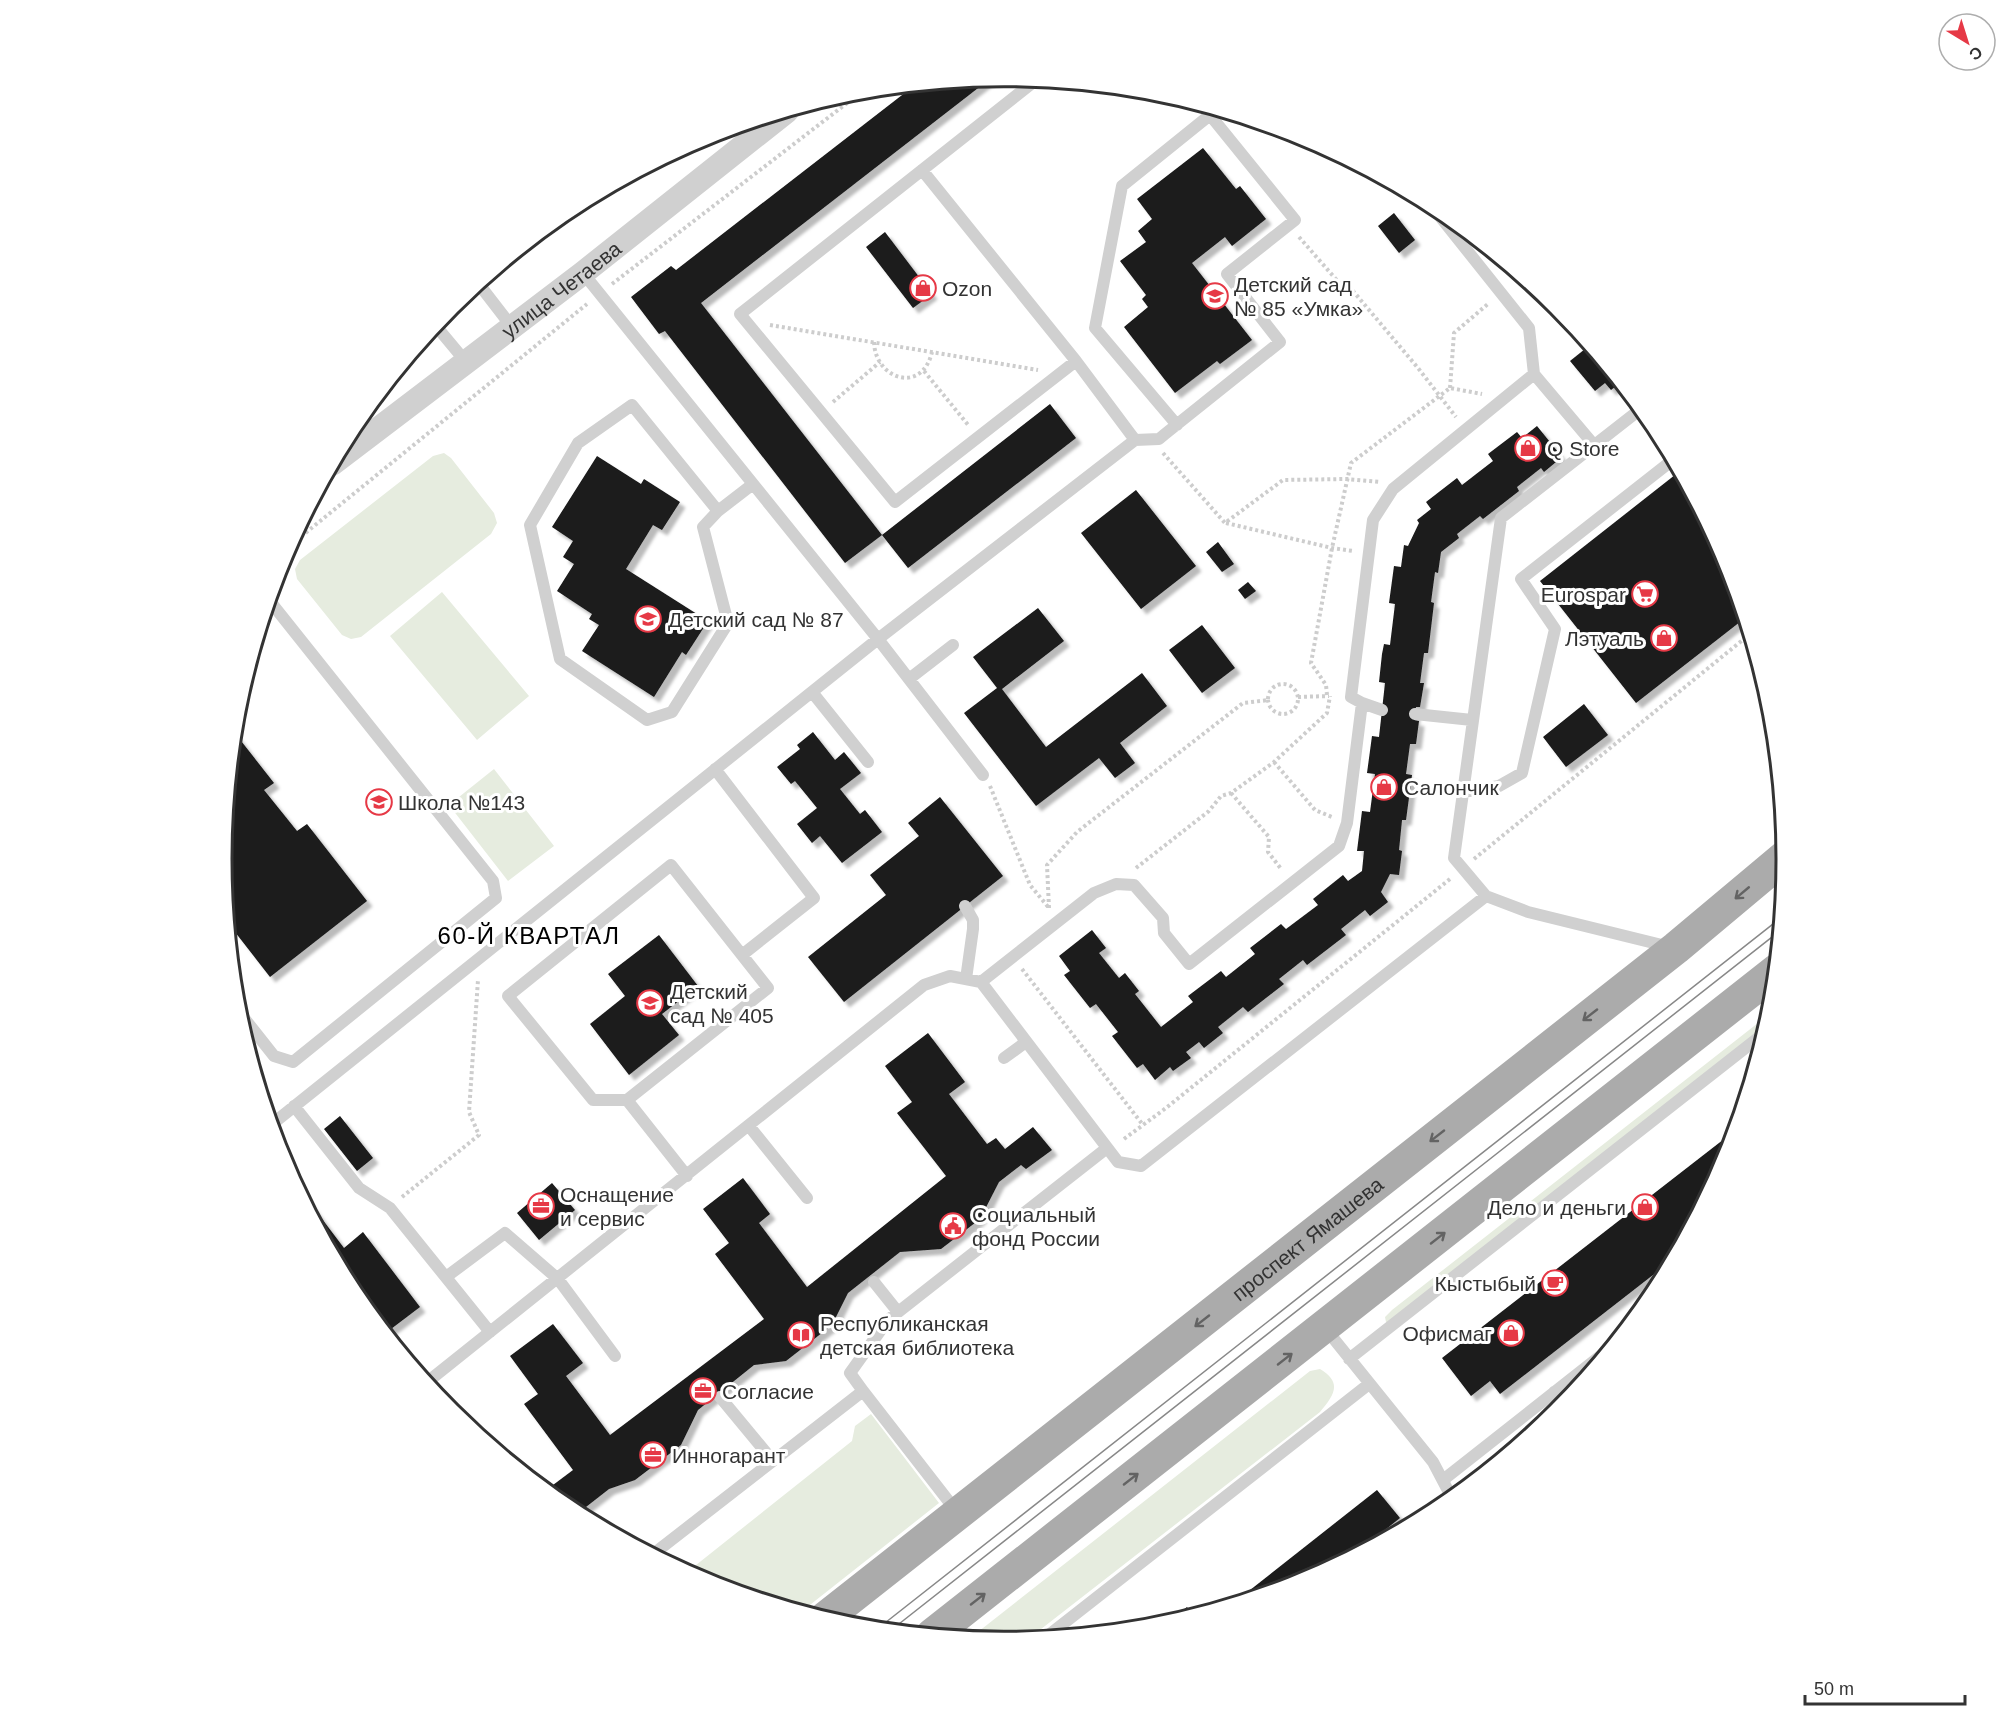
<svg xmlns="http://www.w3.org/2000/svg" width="2009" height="1719" viewBox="0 0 2009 1719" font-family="Arial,sans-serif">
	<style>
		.green { fill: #e6ecdf }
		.building { fill: #1a1a1a; filter: url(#shadow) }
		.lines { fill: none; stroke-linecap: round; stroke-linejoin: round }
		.path { stroke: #cdcdcd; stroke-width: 4; stroke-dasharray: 3 3; stroke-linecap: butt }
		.lane { stroke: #d0d0d0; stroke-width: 12 }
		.street { stroke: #d0d0d0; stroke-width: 24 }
		.primary { stroke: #ababab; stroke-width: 33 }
		.tram { stroke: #888; stroke-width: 1.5 }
		.oneway { stroke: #636363 }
		.labels { text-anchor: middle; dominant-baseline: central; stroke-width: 6; stroke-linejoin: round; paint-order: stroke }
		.poi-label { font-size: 21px; fill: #333; stroke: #fff; text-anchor: start }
		.street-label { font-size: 21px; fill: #333; stroke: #fff }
		.quarter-label { font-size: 24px; letter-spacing: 1.5px; fill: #000; stroke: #fff }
		.rim { fill: none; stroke: #333; stroke-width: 3 }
	</style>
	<defs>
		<filter id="shadow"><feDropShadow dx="5.5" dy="5.5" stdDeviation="1.5" flood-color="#0004"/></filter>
	</defs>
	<rect width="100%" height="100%" fill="#fff"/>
	<path class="green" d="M 444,453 L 451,458 L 494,513 L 497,523 L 491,534 L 361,637 L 351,639 L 342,635 L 297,579 L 295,569 L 300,560 L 433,456 Z
		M 442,592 L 529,696 L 477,740 L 390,636 Z
		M 494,769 L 554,846 L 508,881 L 449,805 Z
		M 1772,1012 L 1767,1030 L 1390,1325 L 1386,1322 L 1385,1317 L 1392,1310 Z
		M 1320,1369 C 1343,1383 1334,1395 1320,1412 L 1027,1640 L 1005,1642 L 969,1639 L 1310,1371 Z
		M 871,1414 L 939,1503 L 801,1612 L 705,1583 L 686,1573 L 852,1441 L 855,1426 Z"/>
	<path class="building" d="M 991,78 L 701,303 L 882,535 L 845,563 L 665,331 L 659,334 L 631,297 L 671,266 L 676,270 L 915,85 Z
		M 1203,148 L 1236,189 L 1240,186 L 1266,219 L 1232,246 L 1225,237 L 1192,263 L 1252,340 L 1220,364 L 1217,361 L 1175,393 L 1124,327 L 1148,307 L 1142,299 L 1146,295 L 1120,261 L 1146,242 L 1138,231 L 1152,219 L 1137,199 Z
		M 1394,213 L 1415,240 L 1399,253 L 1378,226 Z
		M 885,232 L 932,294 L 913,308 L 866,247 Z
		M 1590,345 L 1621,382 L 1611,390 L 1605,383 L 1595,391 L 1570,361 Z
		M 1050,404 L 1076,438 L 908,568 L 882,535 Z
		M 1537,426 L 1562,457 L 1544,472 L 1541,468 L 1517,487 L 1519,491 L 1483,519 L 1480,516 L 1457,534 L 1459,538 L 1441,552 L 1438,573 L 1435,572 L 1431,602 L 1434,603 L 1428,653 L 1424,653 L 1420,683 L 1424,683 L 1420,707 L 1416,707 L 1414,720 L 1419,721 L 1416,744 L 1410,744 L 1406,774 L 1412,775 L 1406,820 L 1402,820 L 1399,850 L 1402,851 L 1399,875 L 1390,874 L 1381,892 L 1388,902 L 1370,916 L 1365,910 L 1341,929 L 1346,935 L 1307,965 L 1303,960 L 1279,979 L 1284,984 L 1248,1012 L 1243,1007 L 1218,1027 L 1223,1033 L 1204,1048 L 1199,1042 L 1186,1052 L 1191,1058 L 1173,1071 L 1170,1067 L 1155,1080 L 1143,1064 L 1137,1068 L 1112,1036 L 1118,1032 L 1096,1004 L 1090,1008 L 1064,975 L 1070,971 L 1059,956 L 1092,930 L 1106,948 L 1099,953 L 1119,978 L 1125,973 L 1139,991 L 1135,994 L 1161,1027 L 1193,1002 L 1188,996 L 1221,971 L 1226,977 L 1255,954 L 1250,948 L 1281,924 L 1286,929 L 1318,905 L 1313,899 L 1343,875 L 1348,881 L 1362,871 L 1364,851 L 1357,851 L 1362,811 L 1370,812 L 1375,774 L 1367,773 L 1372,736 L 1379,737 L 1385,683 L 1379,682 L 1382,654 L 1384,644 L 1390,645 L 1395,604 L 1389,603 L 1394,566 L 1401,567 L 1404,545 L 1408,546 L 1419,523 L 1417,520 L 1431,509 L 1426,502 L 1457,478 L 1462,485 L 1493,461 L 1488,454 L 1517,432 L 1522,438 Z
		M 597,456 L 641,484 L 644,479 L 680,502 L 662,530 L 653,525 L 626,569 L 708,621 L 686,655 L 682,652 L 654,697 L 582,651 L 599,625 L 589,619 L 592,614 L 557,591 L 574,564 L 563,557 L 573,541 L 552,527 Z
		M 1680,471 L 1728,560 L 1745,618 L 1636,703 L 1540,581 Z
		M 1136,490 L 1196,566 L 1141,609 L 1081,533 Z
		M 1218,542 L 1234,564 L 1222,572 L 1206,552 Z
		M 1248,582 L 1256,591 L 1245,599 L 1238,590 Z
		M 1038,608 L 1064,641 L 1002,689 L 1046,747 L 1142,673 L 1167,706 L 1120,743 L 1135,763 L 1115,778 L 1099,758 L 1036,806 L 964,713 L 997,688 L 973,657 Z
		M 1202,625 L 1235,668 L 1202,693 L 1169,650 Z
		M 1584,704 L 1608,735 L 1566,767 L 1543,737 Z
		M 234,732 L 274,783 L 264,790 L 297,831 L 307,824 L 367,901 L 270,977 L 228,923 L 224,888 L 226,887 L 224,884 L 222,859 Z
		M 813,732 L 835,760 L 844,752 L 861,773 L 840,789 L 860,814 L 865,810 L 882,832 L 842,863 L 820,836 L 812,843 L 797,824 L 817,808 L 795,781 L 791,784 L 777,767 L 800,749 L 797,745 Z
		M 940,797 L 1003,876 L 844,1002 L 808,957 L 886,895 L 870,875 L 919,836 L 908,823 Z
		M 659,935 L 698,986 L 662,1014 L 679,1035 L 629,1075 L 590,1024 L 625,996 L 608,974 Z
		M 928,1033 L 965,1082 L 949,1094 L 987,1144 L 996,1138 L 1005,1149 L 1033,1127 L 1052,1150 L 1026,1169 L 1021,1165 L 999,1182 L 980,1219 L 941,1249 L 900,1252 L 848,1293 L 832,1325 L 786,1361 L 754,1365 L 698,1410 L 681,1445 L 635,1480 L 609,1489 L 577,1514 L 569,1510 L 545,1491 L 573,1470 L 524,1404 L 538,1394 L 510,1356 L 553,1324 L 583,1363 L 566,1376 L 610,1435 L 764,1319 L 715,1254 L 729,1243 L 703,1209 L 743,1178 L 770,1214 L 759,1223 L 807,1287 L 946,1176 L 897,1113 L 912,1102 L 885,1066 Z
		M 340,1116 L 373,1158 L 357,1171 L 324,1129 Z
		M 1737,1129 L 1728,1159 L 1676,1257 L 1500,1394 L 1490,1381 L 1471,1396 L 1442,1358 Z
		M 552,1183 L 575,1210 L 539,1240 L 517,1213 Z
		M 297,1186 L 344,1248 L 363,1232 L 420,1307 L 387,1332 L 342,1274 Z
		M 1377,1490 L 1400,1518 L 1371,1541 L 1346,1560 L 1304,1583 L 1231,1605 Z
		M 1187,1607 L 1194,1616 L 1164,1625 Z"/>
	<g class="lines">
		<path class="path" d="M 1299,237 L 1341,285 L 1348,285 L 1418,368 L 1456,417
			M 612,284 L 864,90
			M 770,325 L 1038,370
			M 874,342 C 875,379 922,395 932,352
			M 924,371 L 969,426
			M 1450,388 L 1454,333 L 1489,303
			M 833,402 L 880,362
			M 1163,453 L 1225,523 L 1283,480 L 1347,479 L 1380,482
			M 1226,523 L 1332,548 L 1353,551
			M 287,548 L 587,304
			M1268 699a15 15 0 1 1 30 0a15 15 0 1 1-30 0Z
			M 1327,695 L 1326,685 L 1311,663 L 1332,548 L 1351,463 L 1450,388 L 1482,394
			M 1298,697 L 1329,696
			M 1274,762 L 1315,810 L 1332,817
			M 990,786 L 1030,885 L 1049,908
			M 1231,793 L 1269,837 L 1268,852 L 1282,870
			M 1474,859 L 1750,634
			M 1136,868 L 1209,811 L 1221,796 L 1231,793 L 1274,762 L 1327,713 L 1330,696
			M 1049,908 L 1047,865 L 1077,832 L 1243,703 L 1269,700
			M 1022,969 L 1143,1125
			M 1124,1139 L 1166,1108 L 1450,879
			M 402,1197 L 479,1135 L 469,1112 L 478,980"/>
		<path class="lane" d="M 922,170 L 1076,361
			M 1430,204 L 1529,328 L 1534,374 L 1594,445
			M 583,273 L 878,639 L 983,775
			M 478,283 L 512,327
			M 436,326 L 466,362
			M 1642,408 L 1501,518 L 1454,858 L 1486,896 L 1528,912 L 1670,947
			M 1135,440 L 1159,439 L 1165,434 L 1280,342 L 1227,274 L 1295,220 L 1210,115 L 1122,186 L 1095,328 L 1177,425
			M 718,511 L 703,527 L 728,623 L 672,712 L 647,720 L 560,659 L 530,525 L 578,443 L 632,405 L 718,511 L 753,484
			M 909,679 L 953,645
			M 812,692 L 868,762
			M 1362,703 L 1382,710
			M 1415,714 L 1472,720
			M 715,769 L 814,898 L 742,955
			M 1463,792 L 1499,786 L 1522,773 L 1555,629 L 1521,579 L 1674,459
			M 965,906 L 973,920 L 973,929 L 966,979
			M 981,982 L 1094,893 L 1116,884 L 1134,885 L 1163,918 L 1164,933 L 1189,964 L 1339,846 L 1347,823 L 1362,703 L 1351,697 L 1373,520 L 1393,489 L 1534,374
			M 236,1008 L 274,1056 L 293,1062 L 496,898 L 493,881 L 269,600
			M 1004,1058 L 1026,1042
			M 627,1100 L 593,1100 L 508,996 L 671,865 L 768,988 L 627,1100 L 687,1176
			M 294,1106 L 359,1188 L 390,1208 L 490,1332
			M 271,1125 L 878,639 L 1135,440 L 1076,361 L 895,502 L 740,314 L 1036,80
			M 749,1126 L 807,1198
			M 446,1277 L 505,1233 L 558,1279 L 615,1356
			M 874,1282 L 898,1312
			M 1325,1328 L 1433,1462 L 1453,1500
			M 1349,1359 L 1767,1031
			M 426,1383 L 924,985 L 950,976 L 981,982 L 1118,1162 L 1141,1166 L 1486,896
			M 863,1391 L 850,1373 L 888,1320 L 1107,1148
			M 1554,1392 L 1565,1405
			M 720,1397 L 773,1461
			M 1443,1480 L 1613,1346
			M 652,1555 L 863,1391 L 957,1512
			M 1045,1638 L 1369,1384"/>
		<path class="street" id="s1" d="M 332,464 L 583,273 L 787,111"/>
		<g class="primary">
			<path id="s2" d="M 824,1619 L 1676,948 L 1787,855"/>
			<path d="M 932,1635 L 1777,970"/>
		</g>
		<path class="tram" d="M 876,1630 L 1782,917
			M 890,1631 L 1781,930"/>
	</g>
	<defs><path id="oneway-shaft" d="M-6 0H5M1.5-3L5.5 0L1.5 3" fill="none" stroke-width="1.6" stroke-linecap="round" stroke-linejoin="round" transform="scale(1.5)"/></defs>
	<g class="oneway">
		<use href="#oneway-shaft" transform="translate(1742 893) rotate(140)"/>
		<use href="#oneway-shaft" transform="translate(1590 1015) rotate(142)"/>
		<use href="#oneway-shaft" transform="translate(1437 1136) rotate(142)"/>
		<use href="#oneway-shaft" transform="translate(1438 1238) rotate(-38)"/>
		<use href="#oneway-shaft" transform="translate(1202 1321) rotate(142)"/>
		<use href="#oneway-shaft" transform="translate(1285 1359) rotate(-38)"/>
		<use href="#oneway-shaft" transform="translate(1131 1479) rotate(-38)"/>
		<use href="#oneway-shaft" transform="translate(978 1599) rotate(-38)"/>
	</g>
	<defs>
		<g id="shop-ring" transform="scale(1.35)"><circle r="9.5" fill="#fff" stroke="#e63946" stroke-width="1.5"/><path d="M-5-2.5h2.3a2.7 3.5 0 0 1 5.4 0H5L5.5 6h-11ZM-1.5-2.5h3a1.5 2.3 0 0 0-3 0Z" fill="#e63946"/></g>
		<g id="school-ring" transform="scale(1.35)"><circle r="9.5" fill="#fff" stroke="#e63946" stroke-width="1.5"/><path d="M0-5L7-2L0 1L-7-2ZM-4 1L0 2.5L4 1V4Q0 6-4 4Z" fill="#e63946"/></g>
		<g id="supermarket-ring" transform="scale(1.35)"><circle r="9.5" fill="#fff" stroke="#e63946" stroke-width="1.5"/><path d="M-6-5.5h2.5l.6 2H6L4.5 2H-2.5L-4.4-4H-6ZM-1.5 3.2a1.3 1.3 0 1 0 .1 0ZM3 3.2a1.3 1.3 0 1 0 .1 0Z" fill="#e63946"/></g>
		<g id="office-ring" transform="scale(1.35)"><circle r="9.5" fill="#fff" stroke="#e63946" stroke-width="1.5"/><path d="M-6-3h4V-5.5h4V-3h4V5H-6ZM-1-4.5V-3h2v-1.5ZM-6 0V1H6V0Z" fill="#e63946"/></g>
		<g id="civic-ring" transform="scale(1.35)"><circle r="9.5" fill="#fff" stroke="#e63946" stroke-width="1.5"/><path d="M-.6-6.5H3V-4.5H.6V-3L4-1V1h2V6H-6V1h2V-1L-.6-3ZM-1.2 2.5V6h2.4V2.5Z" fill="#e63946"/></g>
		<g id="cafe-ring" transform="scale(1.35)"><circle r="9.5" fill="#fff" stroke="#e63946" stroke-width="1.5"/><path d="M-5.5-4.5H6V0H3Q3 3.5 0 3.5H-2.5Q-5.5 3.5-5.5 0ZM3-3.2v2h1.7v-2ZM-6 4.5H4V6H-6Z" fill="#e63946"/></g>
		<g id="library-ring" transform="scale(1.35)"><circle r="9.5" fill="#fff" stroke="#e63946" stroke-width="1.5"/><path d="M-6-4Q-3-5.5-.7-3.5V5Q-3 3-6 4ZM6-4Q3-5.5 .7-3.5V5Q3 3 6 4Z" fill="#e63946"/></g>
	</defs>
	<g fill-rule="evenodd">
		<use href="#shop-ring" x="923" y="288"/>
		<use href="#school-ring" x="1215" y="296"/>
		<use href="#shop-ring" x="1528" y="448"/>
		<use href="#supermarket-ring" x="1645" y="594"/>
		<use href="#school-ring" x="648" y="619"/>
		<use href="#shop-ring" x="1664" y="638"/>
		<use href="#shop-ring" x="1384" y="787"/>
		<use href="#school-ring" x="379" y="802"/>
		<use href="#school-ring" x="650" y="1003"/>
		<use href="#office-ring" x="541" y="1206"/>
		<use href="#shop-ring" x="1645" y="1207"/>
		<use href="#civic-ring" x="953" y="1226"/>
		<use href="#cafe-ring" x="1555" y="1283"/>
		<use href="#shop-ring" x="1511" y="1333"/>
		<use href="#library-ring" x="801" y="1335"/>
		<use href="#office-ring" x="703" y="1391"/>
		<use href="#office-ring" x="653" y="1455"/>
	</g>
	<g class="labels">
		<g class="poi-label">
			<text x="1234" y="284">Детский сад<tspan x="1234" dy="24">№ 85 «Умка»</tspan></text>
			<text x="942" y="288">Ozon</text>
			<text x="1547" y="448">Q Store</text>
			<text x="1626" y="594" text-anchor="end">Eurospar</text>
			<text x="668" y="619">Детский сад № 87</text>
			<text x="1644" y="638" text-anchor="end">Лэтуаль</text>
			<text x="1404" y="787">Салончик</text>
			<text x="398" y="802">Школа №143</text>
			<text x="670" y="991">Детский<tspan x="670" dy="24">сад № 405</tspan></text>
			<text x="560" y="1194">Оснащение<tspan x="560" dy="24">и сервис</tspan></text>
			<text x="1626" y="1207" text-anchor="end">Дело и деньги</text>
			<text x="972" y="1214">Социальный<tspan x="972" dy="24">фонд России</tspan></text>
			<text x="1536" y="1283" text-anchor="end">Кыстыбый</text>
			<text x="820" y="1323">Республиканская<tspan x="820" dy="24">детская библиотека</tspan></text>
			<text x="1492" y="1333" text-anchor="end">Офисмаг</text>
			<text x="722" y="1391">Согласие</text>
			<text x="672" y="1455">Инногарант</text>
		</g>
		<g class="street-label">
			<text stroke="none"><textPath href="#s1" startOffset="288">улица Четаева</textPath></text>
			<text stroke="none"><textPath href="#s2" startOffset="615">проспект Ямашева</textPath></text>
		</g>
		<g class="quarter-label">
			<text x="529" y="935">60-Й КВАРТАЛ</text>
		</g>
	</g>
	<path d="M0 0H2009V1719H0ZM232 859a772 772 0 1 1 1544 0a772 772 0 1 1-1544 0Z" fill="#fff" fill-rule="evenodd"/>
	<path class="rim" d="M232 859a772 772 0 1 1 1544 0a772 772 0 1 1-1544 0Z"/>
	<g transform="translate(1967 42) rotate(142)"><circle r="28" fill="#ffffff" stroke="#adadad" stroke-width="1.5"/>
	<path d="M0-4.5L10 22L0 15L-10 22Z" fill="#e63946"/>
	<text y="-9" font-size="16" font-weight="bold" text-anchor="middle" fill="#333333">С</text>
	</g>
	<path d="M1805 1695v9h160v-9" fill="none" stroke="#333333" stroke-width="3"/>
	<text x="1814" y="1695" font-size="18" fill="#333333" stroke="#ffffff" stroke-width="4.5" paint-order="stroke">50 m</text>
</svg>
